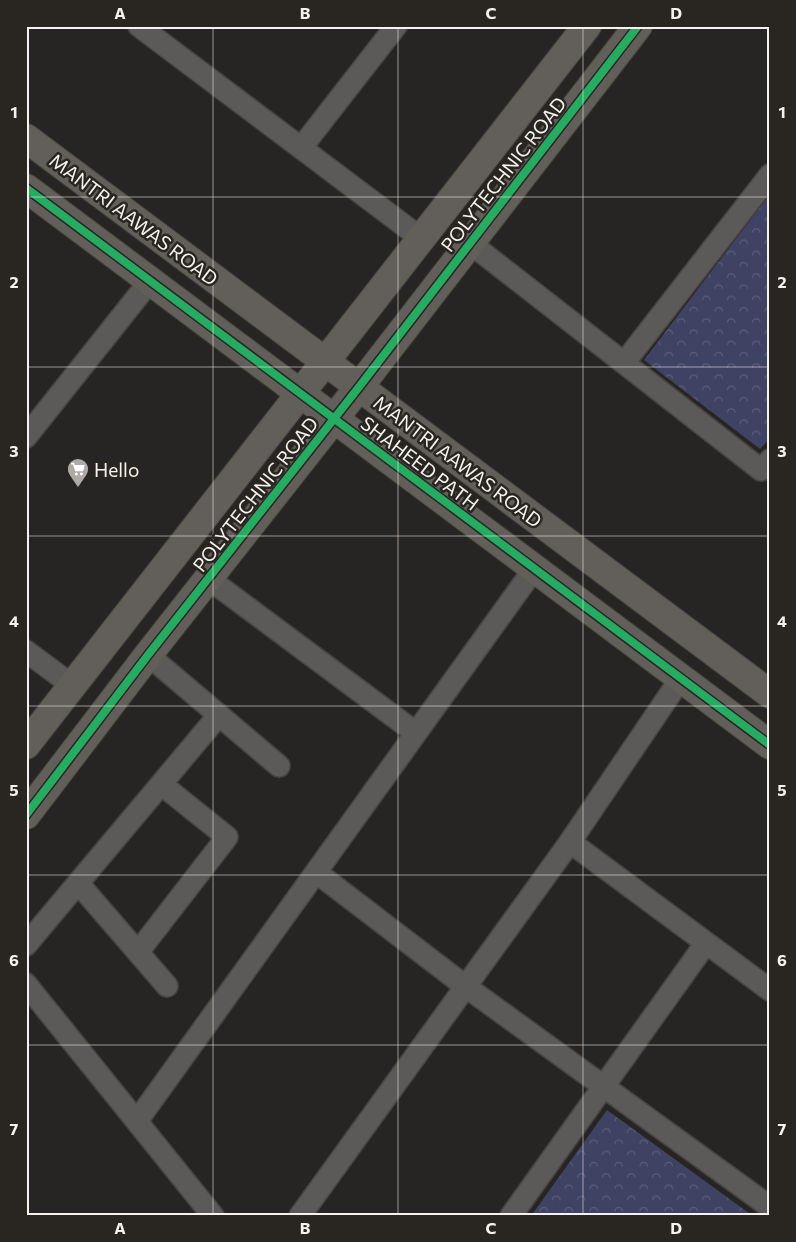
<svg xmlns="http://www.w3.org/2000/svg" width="796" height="1242" viewBox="0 0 796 1242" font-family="Commissioner,sans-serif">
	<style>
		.park { fill: url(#park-crowns) }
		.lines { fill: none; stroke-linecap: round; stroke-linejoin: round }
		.street-casing { stroke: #464441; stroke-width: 24 }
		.secondary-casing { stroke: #464441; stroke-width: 30 }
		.street { stroke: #5b5a58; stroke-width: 21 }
		.secondary { stroke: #625f5a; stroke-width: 28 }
		.cycleway-casing { stroke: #292521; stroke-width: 11 }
		.cycleway { stroke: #26ab63; stroke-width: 8 }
		.grid { fill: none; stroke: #f5f2ef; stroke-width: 1; stroke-opacity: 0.55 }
		.labels { text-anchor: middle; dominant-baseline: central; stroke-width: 5; stroke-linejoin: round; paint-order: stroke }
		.street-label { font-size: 19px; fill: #f5f2ef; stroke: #292521 }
		.poi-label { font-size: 19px; fill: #f5f2ef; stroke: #292521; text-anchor: start }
		.neatline { fill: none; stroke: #f5f2ef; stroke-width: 2 }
		.grid-label { font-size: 16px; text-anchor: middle; font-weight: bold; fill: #f5f2ef }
	</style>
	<defs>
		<pattern id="park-crowns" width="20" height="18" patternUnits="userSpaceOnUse" patternTransform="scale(1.25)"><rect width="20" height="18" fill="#3f4262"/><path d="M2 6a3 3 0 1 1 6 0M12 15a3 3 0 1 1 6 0" fill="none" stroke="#5b5e79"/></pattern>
	</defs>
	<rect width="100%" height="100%" fill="#272523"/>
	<path class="park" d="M 770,194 L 770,438 L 760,449 L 644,360 Z
		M 607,1110 L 753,1216 L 531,1216 Z"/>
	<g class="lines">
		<g class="street-casing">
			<path id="street" d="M 139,26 L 422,239
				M 301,148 L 396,26
				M 470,243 L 624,363 L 770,175
				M 624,363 L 761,470 L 770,460
				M 26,437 L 150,281
				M 209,579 L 416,733
				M 26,651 L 73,686
				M 148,655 L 279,766
				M 570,842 L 770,990
				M 316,872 L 465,986 L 770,1207
				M 78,883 L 167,986
				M 26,945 L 219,715
				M 138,952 L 227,837 L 161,784
				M 26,984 L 213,1216
				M 137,1121 L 534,569
				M 300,1216 L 570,842 L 681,678
				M 511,1216 L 706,943"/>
		</g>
		<g class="secondary-casing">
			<path id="secondary" d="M 26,138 L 770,694
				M 26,188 L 770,745
				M 26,745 L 587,26
				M 26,815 L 148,655 L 359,387 L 638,26"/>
		</g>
		<use href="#street" class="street"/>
		<use href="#secondary" class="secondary"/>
		<g class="cycleway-casing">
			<path id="cycleway" d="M 26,188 L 770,745
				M 26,815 L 148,655 L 359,387 L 638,26"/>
		</g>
		<use href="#cycleway" class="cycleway"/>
	</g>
	<path class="grid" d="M 213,26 L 213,1216M 398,26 L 398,1216M 583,26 L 583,1216M 26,197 L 770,197M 26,367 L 770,367M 26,536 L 770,536M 26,706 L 770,706M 26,875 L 770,875M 26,1045 L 770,1045"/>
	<defs>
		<g id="supermarket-pin" transform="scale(1.125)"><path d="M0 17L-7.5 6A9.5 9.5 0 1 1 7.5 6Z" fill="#adaaa8" stroke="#292521"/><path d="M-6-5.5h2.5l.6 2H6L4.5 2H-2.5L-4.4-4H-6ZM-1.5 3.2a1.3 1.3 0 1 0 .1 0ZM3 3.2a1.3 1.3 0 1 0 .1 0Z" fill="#fff"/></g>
	</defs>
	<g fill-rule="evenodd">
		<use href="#supermarket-pin" x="78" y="469"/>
	</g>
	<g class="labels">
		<g class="street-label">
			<text transform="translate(503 174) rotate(-52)">POLYTECHNIC ROAD</text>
			<text transform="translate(134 219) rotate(37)">MANTRI AAWAS ROAD</text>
			<text transform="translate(458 461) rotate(37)">MANTRI AAWAS ROAD</text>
			<text transform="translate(420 463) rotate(37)">SHAHEED PATH</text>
			<text transform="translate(255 494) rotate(-52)">POLYTECHNIC ROAD</text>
		</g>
		<g class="poi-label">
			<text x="94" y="469">Hello</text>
		</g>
	</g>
	<rect width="796" height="1242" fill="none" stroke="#292521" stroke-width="55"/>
	<rect x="28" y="28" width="740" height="1186" class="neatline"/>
	<g class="grid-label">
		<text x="120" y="19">A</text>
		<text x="305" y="19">B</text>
		<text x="491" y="19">C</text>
		<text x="676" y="19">D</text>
		<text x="14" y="118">1</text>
		<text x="782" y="118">1</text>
		<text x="14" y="288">2</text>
		<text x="782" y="288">2</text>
		<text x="14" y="457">3</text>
		<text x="782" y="457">3</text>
		<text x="14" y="627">4</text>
		<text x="782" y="627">4</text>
		<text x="14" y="796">5</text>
		<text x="782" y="796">5</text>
		<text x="14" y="966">6</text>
		<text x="782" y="966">6</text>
		<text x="14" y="1135">7</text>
		<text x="782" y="1135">7</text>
		<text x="120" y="1234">A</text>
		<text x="305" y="1234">B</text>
		<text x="491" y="1234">C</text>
		<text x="676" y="1234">D</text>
	</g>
</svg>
